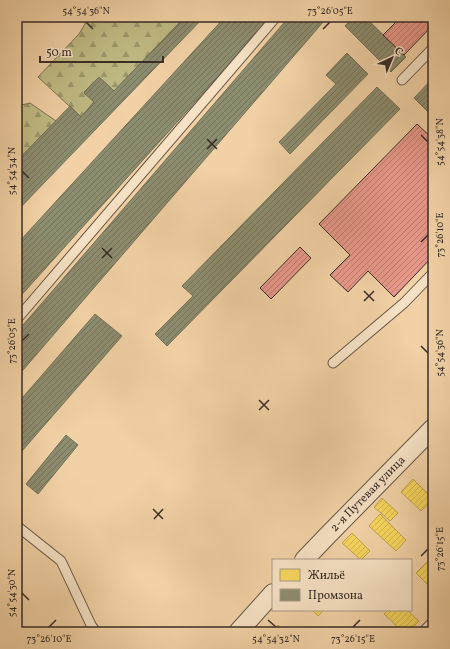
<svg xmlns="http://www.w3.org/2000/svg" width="450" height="649" viewBox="0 0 450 649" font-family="Vollkorn,serif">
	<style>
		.forest { fill: url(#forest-firs); stroke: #7c7455 }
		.homes { fill: url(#homes-hatch); stroke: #bda34c }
		.industry { fill: url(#industry-hatch); stroke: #737059 }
		.building { fill: url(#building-hatch); stroke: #382d27 }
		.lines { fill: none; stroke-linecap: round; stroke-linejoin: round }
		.lane-casing { stroke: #665646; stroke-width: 11 }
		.street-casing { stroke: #665646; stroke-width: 20 }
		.lane { stroke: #f6e1c4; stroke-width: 9 }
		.street { stroke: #f6e1c4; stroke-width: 18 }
		.ticks { fill: none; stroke: #382d27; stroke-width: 1.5 }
		.labels { text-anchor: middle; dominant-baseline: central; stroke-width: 4; stroke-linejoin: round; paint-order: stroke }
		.street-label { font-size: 12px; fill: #382d27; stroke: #f6e1c4 }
		.neatline { fill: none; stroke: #382d27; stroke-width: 1.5 }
		.ticks-label { font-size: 10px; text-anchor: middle; fill: #382d27 }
	</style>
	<defs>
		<pattern id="forest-firs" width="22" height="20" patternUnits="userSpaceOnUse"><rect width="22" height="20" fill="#bfba83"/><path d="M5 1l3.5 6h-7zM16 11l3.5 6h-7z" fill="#9c986b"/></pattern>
		<pattern id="homes-hatch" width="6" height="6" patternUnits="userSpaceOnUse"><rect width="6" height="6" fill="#f6d55c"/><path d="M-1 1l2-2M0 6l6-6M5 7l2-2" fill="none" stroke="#d4b750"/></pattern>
		<pattern id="industry-hatch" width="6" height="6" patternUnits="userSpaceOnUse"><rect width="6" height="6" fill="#8c8c6e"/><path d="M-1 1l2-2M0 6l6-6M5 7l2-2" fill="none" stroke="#73735a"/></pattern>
		<pattern id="building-hatch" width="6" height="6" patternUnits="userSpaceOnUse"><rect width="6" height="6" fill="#e8988a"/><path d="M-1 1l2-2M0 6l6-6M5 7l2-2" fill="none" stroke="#bd7c71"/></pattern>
	</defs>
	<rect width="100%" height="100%" fill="#f1d1a5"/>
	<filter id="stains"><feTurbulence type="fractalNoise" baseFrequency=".005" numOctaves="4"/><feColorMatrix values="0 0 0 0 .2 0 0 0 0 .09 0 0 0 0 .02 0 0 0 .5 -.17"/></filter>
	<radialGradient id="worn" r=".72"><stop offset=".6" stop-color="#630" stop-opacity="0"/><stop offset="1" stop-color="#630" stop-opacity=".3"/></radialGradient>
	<path class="forest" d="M 89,17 L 182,17 L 184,18 L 114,91 L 99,77 L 84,92 L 94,102 L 81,117 L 38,77 L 79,34 Z
		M 30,103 L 56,121 L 17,161 L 17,106 Z"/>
	<path class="homes" d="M 413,479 L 433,499 L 421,511 L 401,492 Z
		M 382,498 L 398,513 L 390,521 L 374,507 Z
		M 380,514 L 406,540 L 396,551 L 369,526 Z
		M 352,533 L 370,551 L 361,560 L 342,543 Z
		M 428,561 L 433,566 L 433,590 L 416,573 Z
		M 312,610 L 324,610 L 318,616 Z
		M 388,610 L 407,610 L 419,621 L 408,632 L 403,632 L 384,614 Z
		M 278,625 L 286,632 L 271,632 Z"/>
	<path class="industry" d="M 182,17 L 204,17 L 17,211 L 17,161 L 70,106 L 81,117 L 94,102 L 84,93 L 99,77 L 114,91 L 184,18 Z
		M 225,17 L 265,17 L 269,20 L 17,300 L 17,279 L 23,272 L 17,267 L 17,244 Z
		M 289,17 L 320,17 L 324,21 L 17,377 L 17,332 Z
		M 353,17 L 365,17 L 406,57 L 391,72 L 345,26 Z
		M 347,53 L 368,74 L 290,154 L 279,142 L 336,84 L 326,75 Z
		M 433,78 L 433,117 L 414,98 Z
		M 377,87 L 400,109 L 167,346 L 155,334 L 193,296 L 182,286 Z
		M 95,314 L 122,336 L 22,451 L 17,446 L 17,404 Z
		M 66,435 L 78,445 L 38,494 L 26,484 Z"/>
	<path class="building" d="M 401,17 L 433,17 L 433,25 L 404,55 L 383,35 Z
		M 417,124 L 433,139 L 433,256 L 394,297 L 368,271 L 348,292 L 330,275 L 350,255 L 319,224 Z
		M 300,247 L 311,258 L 271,299 L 260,288 Z"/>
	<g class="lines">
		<g class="lane-casing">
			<path id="lane" d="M 402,80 L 433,48
				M 17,319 L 276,17
				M 333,363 L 404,303 L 433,273
				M 17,526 L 61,561 L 91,625 L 96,632"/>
		</g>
		<g class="street-casing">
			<g id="street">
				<path id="s1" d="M 304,560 L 327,536 L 433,428"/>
				<path d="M 238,632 L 273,593"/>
				<path d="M 429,632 L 433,628"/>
			</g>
		</g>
		<use href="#lane" class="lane"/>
		<use href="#street" class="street"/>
	</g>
	<path class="ticks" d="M 86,22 L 93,29M 323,29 L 330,22M 421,135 L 428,142M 207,139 L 217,149M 207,149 L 217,139M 22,171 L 29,178M 421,242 L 428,235M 102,248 L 112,258M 102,258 L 112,248M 364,291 L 374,301M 364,301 L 374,291M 22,341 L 29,334M 421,346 L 428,353M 259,400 L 269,410M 259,410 L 269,400M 153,509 L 163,519M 154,519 L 163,509M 421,556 L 428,549M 22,593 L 29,600M 268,620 L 276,627M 49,627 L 56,620M 353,627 L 360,620"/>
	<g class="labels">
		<g class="street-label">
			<text stroke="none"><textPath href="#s1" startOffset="92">2-я Путевая улица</textPath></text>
		</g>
	</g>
	<rect width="450" height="649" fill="none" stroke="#f1d1a5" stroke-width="44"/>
	<rect x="272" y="559" width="140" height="52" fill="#f6e1c4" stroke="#aa9985"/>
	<rect x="280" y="569" width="20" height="12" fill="#f6d55c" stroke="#aa9985"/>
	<text x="308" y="579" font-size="12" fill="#382d27">Жильё</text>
	<rect x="280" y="589" width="20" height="12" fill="#8c8c6e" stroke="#aa9985"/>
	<text x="308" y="599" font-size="12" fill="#382d27">Промзона</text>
	<g transform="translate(392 58) rotate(44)" stroke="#f6e1c4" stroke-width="3" paint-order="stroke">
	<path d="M0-3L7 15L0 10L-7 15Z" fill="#382d27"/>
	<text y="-6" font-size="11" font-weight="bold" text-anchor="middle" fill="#382d27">С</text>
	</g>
	<path d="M40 56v6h123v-6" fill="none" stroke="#382d27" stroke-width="2"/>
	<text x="46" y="56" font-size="12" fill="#382d27" stroke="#f6e1c4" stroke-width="3" paint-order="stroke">50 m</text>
	<rect x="22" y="22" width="406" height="605" class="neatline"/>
	<g class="ticks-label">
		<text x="86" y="14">54°54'36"N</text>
		<text x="330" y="14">73°26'05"E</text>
		<text transform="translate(439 142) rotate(-90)" y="4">54°54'38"N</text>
		<text transform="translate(11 171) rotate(-90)" y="4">54°54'34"N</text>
		<text transform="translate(439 235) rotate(-90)" y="4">73°26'10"E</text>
		<text transform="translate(11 341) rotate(-90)" y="4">73°26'05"E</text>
		<text transform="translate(439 353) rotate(-90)" y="4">54°54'36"N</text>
		<text transform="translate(439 549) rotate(-90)" y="4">73°26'15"E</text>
		<text transform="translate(11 593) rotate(-90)" y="4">54°54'30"N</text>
		<text x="49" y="642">73°26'10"E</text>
		<text x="276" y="642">54°54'32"N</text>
		<text x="353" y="642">73°26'15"E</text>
	</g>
	<rect width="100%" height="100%" filter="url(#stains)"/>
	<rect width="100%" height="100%" fill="url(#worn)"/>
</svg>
